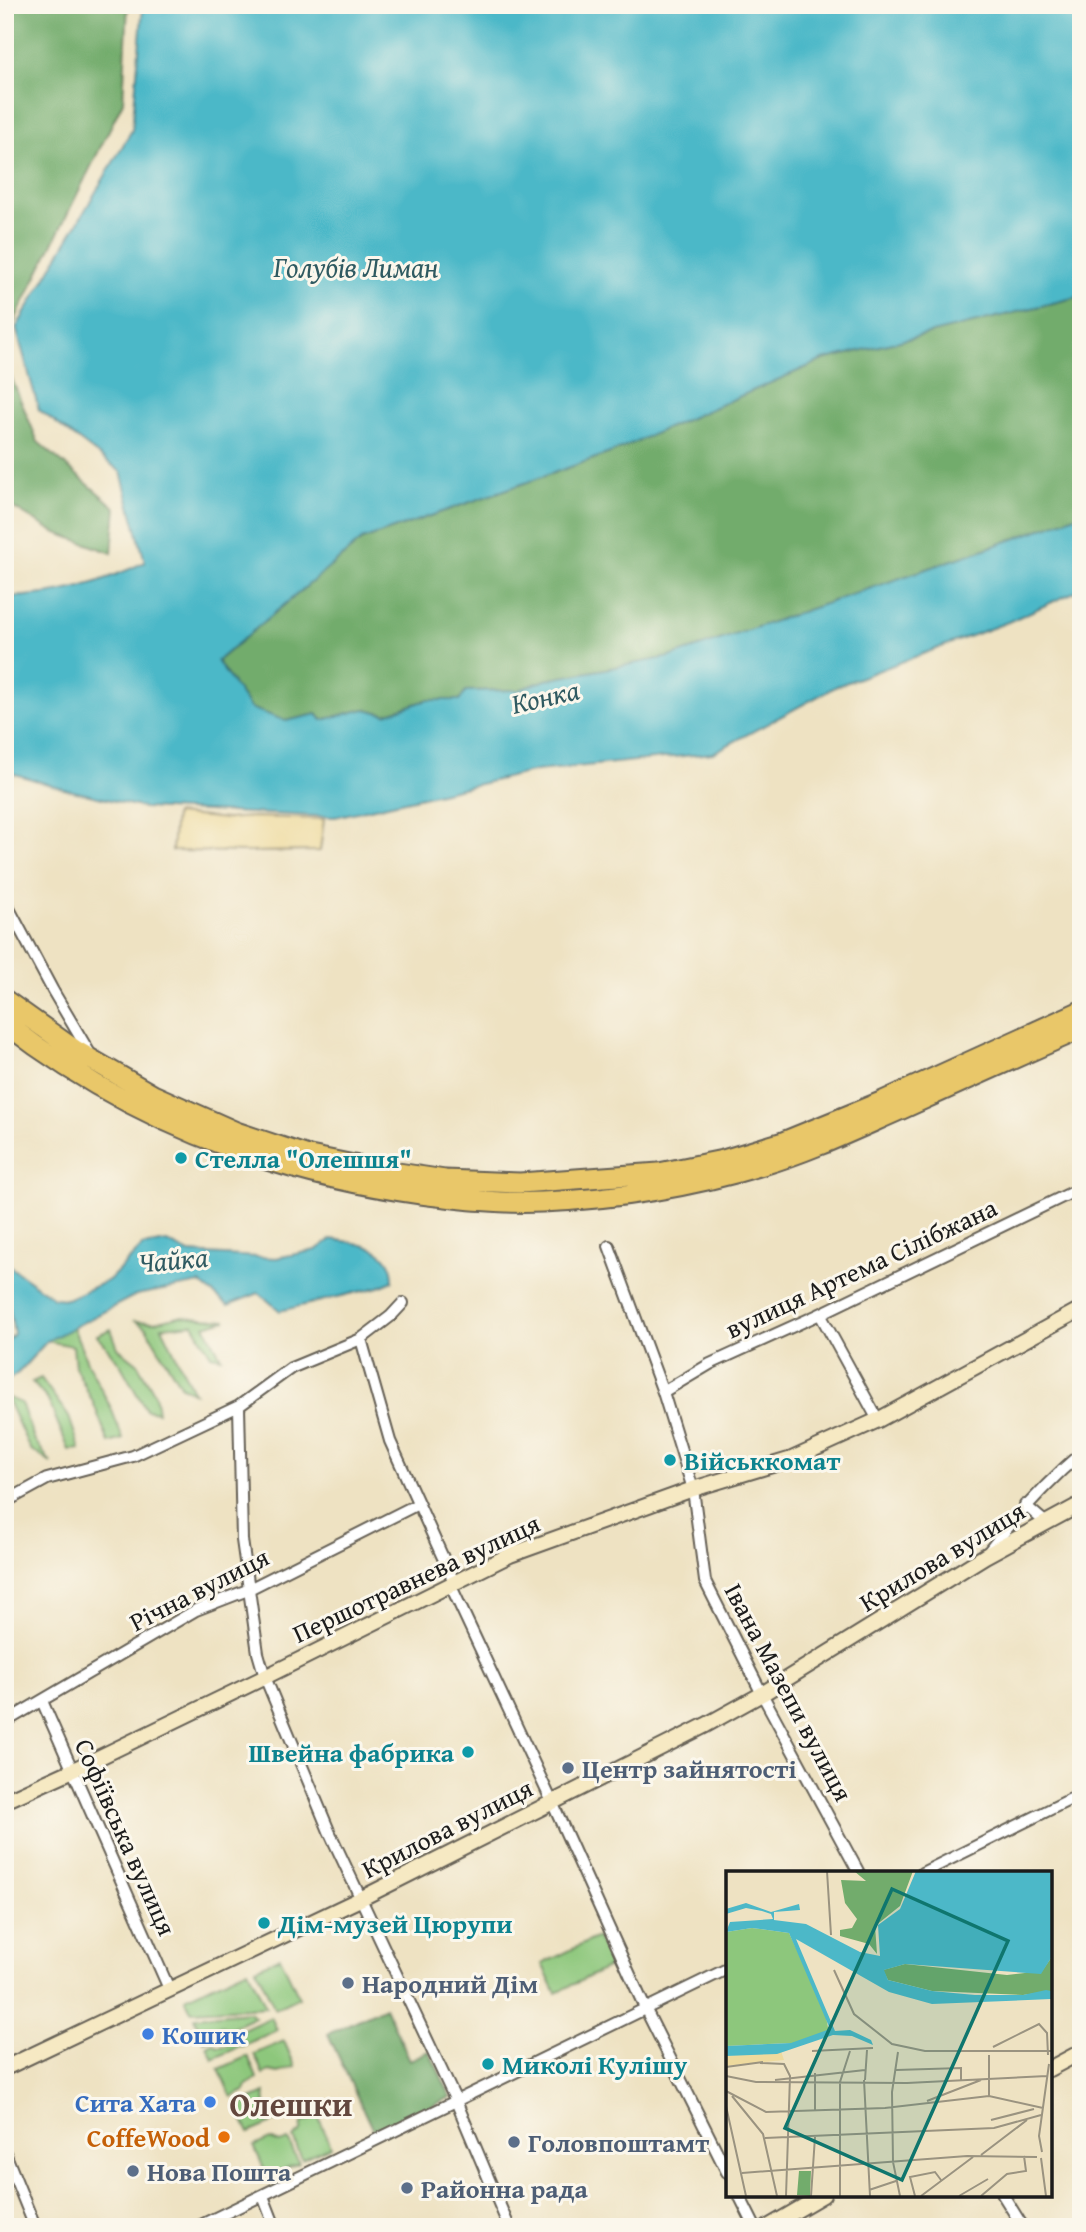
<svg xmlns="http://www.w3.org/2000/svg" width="1086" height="2232" viewBox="0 0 1086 2232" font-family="'Gentium Book Plus',serif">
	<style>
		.green { fill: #8dc77c; stroke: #54724c; stroke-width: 2 }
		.forest { fill: #72ac6c; stroke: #476444; stroke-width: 2 }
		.sand { fill: #eeda9e; stroke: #857b5d; stroke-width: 2 }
		.water { fill: #4cb8c8; stroke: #346a72; stroke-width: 2 }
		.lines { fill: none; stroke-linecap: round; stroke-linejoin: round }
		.street-casing { stroke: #666156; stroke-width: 14 }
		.secondary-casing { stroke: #666156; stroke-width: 18 }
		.highway-casing { stroke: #666156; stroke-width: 23 }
		.street { stroke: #fff; stroke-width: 10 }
		.secondary { stroke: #f6e9c3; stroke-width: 14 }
		.highway { stroke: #e9c769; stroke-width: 19 }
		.culture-dot { fill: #0f9aa8; stroke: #fbf7ec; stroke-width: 2.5 }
		.service-dot { fill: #5c6f8a; stroke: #fbf7ec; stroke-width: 2.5 }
		.shop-dot { fill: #3f7fe0; stroke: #fbf7ec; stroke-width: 2.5 }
		.food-dot { fill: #e8710a; stroke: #fbf7ec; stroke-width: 2.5 }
		.labels { text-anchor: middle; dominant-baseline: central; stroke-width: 6; stroke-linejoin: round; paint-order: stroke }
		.culture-label { font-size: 26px; font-weight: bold; fill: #0d838f; stroke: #fbf7ec; text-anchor: start }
		.street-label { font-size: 26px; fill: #1c1c1c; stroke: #fbf7ec }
		.service-label { font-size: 26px; font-weight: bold; fill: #4e5e75; stroke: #fbf7ec; text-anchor: start }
		.shop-label { font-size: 26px; font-weight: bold; fill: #366cbe; stroke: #fbf7ec; text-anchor: start }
		.food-label { font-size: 26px; font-weight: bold; fill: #c56008; stroke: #fbf7ec; text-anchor: end }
		.water-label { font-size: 28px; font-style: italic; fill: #2f5a61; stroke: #fbf7ec }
		.district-label { font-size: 33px; font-weight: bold; fill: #63473e; stroke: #fbf7ec }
		.inset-road { fill: none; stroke: #9a9380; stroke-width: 2 }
		.view { fill: #0f766e; fill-opacity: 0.15; stroke: #0f766e; stroke-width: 3.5 }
		.inset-edge { fill: none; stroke: #1c1c1c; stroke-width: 3.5 }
	</style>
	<rect width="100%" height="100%" fill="#fbf7ec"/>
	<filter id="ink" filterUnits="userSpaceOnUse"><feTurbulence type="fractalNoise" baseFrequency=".0143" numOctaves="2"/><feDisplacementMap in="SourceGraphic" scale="14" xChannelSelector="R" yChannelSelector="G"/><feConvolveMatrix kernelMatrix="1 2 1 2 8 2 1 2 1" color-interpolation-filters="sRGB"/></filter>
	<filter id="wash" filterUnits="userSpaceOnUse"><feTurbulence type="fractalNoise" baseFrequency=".00686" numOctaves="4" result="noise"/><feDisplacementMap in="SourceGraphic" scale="28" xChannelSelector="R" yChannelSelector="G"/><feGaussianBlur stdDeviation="1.57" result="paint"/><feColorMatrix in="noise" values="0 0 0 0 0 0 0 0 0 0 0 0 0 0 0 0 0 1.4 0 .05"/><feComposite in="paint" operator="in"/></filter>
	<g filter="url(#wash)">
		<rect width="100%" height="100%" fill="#eee2c2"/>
		<path class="green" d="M 179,1316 L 226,1320 L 205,1326 L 221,1357 L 211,1355 L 193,1324 L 162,1327 L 194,1393 L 180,1385 L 146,1328 L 136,1321 L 154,1322 Z
			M 73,1327 L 88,1364 L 111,1408 L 123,1439 L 109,1443 L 93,1402 L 75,1367 L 73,1346 L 47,1341 L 18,1373 L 5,1382 L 5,1362 Z
			M 111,1329 L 118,1348 L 137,1363 L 155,1394 L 158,1412 L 146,1410 L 120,1364 L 97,1335 Z
			M 41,1378 L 69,1417 L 80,1449 L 69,1450 L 48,1400 L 32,1382 Z
			M 6,1397 L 21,1403 L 34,1439 L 51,1463 L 30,1449 Z
			M 597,1937 L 611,1966 L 556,1993 L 542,1964 Z
			M 280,1957 L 299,1997 L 275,2009 L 256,1968 Z
			M 248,1969 L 266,2007 L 191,2011 L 185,1998 Z
			M 249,2012 L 255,2017 L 229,2029 C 220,2023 211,2027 210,2038 L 204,2041 L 194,2017 Z
			M 271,2017 L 277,2030 L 213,2059 L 207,2046 L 213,2043 L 218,2047 L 227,2046 L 231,2041 L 232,2035 Z
			M 284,2041 L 295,2066 L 278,2073 L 269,2071 L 263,2074 L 254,2054 Z
			M 248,2056 L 257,2078 L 247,2085 L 245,2091 L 231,2097 L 219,2069 Z
			M 265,2093 C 263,2106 267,2113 277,2121 L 249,2133 L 236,2106 Z
			M 318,2116 L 331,2146 L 302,2159 L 293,2138 L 301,2131 L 302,2123 Z
			M 270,2139 L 280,2143 L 288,2140 L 299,2163 L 267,2176 L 254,2146 Z"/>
		<path class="forest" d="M 5,5 L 128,5 L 123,102 L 5,340 Z
			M 1081,296 L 1081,514 L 1014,539 L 670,657 L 546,680 L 519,690 L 466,691 L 460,700 L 427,700 L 386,714 L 365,709 L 322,720 L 317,714 L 286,721 L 250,708 L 217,661 L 362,540 L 610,453 L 823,360 Z
			M 5,363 L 38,442 L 116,508 L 112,553 L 54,532 L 12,507 L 5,508 Z
			M 385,2007 L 410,2060 L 429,2051 L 451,2097 L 374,2133 L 328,2034 Z"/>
		<path class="sand" d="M 175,814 L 227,819 L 252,817 L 324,819 L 320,851 L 249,852 L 172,851 Z"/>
		<path class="water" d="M 143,5 L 1081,5 L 1081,296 L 823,360 L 610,453 L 362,540 L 217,661 L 250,708 L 286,721 L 317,714 L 322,720 L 365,709 L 386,714 L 427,700 L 460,700 L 466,691 L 519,690 L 546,680 L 670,657 L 1014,539 L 1081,514 L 1081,589 L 1008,622 L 837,686 L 713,753 L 536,771 L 335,817 L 144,808 L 64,789 L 5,771 L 5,597 C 58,596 97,585 145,562 L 121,472 L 39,410 L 16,328 L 132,130 Z
			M 331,1239 C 358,1243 394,1246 393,1281 L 379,1287 L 280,1311 L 259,1293 L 228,1305 L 200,1283 L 136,1295 L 47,1341 L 18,1373 L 5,1382 L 5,1343 L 14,1334 L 9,1305 L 5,1300 L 5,1258 L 13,1269 L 54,1298 L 67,1299 L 109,1280 L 143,1246 L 167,1242 L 189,1253 L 276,1258 L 316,1250 Z"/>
	</g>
	<g filter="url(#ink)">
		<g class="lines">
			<g class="street-casing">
				<path id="street" d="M 5,901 L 53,991 L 92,1057
					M 609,1246 L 663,1392 L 693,1489 L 705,1581 L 762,1694 L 859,1873
					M 820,1314 L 878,1420
					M 361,1339 L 390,1441 L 454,1582
					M 663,1392 L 710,1364 L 820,1314 L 1081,1188
					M 239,1406 L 242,1540 L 258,1653 L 265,1677 L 329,1831 L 456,2101 L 509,2227
					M 5,1502 L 47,1479 L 133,1456 L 239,1406 L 291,1368 L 361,1339 L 391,1316 L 403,1303
					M 1025,1505 L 1046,1523
					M 989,1551 C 1017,1515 1046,1483 1081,1453
					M 450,1584 L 552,1802 L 645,2008 L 727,2172
					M 42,1701 L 170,1991
					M 5,1722 L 196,1610 L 245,1591 L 418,1504
					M 922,1873 L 1081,1794
					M 5,2153 L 35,2227
					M 739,2195 L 755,2227
					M 1003,2195 L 1023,2227
					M 263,2196 L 275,2227
					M 197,2227 L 727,1969"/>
			</g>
			<g class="secondary-casing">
				<path id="secondary" d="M 5,1801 L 71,1771 L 263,1678 L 510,1555 L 693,1489 L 792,1459 L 878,1420 L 1081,1309
					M 5,2068 L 358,1900 L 706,1725 L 762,1694 L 985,1556 L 1081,1504
					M 1049,2069 L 1081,2052
					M 768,2227 L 823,2195"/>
			</g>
			<g class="highway-casing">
				<path id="highway" d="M 5,1000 L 75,1050 L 153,1095 L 236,1132 L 305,1155 L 378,1170 L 445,1180 L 520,1183 L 659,1173 L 723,1160 L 783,1142 L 881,1102 L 1081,1011
					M 5,1023 C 127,1118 268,1173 421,1194 C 461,1199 502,1204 542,1202 C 617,1199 691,1187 763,1165 C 811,1151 856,1129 902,1109 C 961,1082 1021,1055 1081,1029"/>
			</g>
			<use href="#street" class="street"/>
			<use href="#secondary" class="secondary"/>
			<use href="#highway" class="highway"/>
		</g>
	</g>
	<g class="culture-dot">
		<circle cx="181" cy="1158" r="7"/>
		<circle cx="670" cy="1460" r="7"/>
		<circle cx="468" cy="1752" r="7"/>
		<circle cx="264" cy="1923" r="7"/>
		<circle cx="488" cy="2064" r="7"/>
	</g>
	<g class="service-dot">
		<circle cx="568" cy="1768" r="7"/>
		<circle cx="348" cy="1983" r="7"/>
		<circle cx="514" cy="2142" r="7"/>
		<circle cx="133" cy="2171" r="7"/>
		<circle cx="407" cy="2188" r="7"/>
	</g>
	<g class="shop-dot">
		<circle cx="148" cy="2034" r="7"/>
		<circle cx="210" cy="2102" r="7"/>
	</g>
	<circle class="food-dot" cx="224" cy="2137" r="7"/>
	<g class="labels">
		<g class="culture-label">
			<text x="195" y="1158">Стелла "Олешшя"</text>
			<text x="684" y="1460">Військкомат</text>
			<text x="454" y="1752" text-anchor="end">Швейна фабрика</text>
			<text x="278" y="1923">Дім-музей Цюрупи</text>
			<text x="502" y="2064">Миколі Кулішу</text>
		</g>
		<g class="street-label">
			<text transform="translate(861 1268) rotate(-25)">вулиця Артема Сілібжана</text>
			<text transform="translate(942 1556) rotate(-31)">Крилова вулиця</text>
			<text transform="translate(416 1578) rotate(-25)">Першотравнева вулиця</text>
			<text transform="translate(199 1589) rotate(-27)">Річна вулиця</text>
			<text transform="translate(789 1692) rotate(62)">Івана Мазепи вулиця</text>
			<text transform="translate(447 1828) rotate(-27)">Крилова вулиця</text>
			<text transform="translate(126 1837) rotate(66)">Софіївська вулиця</text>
		</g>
		<g class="service-label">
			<text x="582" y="1768">Центр зайнятості</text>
			<text x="362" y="1983">Народний Дім</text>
			<text x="528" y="2142">Головпоштамт</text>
			<text x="147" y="2171">Нова Пошта</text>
			<text x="421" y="2188">Районна рада</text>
		</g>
		<g class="shop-label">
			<text x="162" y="2034">Кошик</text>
			<text x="196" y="2102" text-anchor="end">Сита Хата</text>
		</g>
		<g class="food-label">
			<text x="210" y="2137">CoffeWood</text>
		</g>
		<g class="water-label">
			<text x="356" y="266">Голубів Лиман</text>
			<text transform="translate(545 696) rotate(-13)">Конка</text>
			<text transform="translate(173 1259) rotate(-5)">Чайка</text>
		</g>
		<g class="district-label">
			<text x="291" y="2104">Олешки</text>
		</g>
	</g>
	<g transform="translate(726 1871)">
		<rect width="326" height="326" fill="#eee2c2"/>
		<path d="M 26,57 L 63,62 L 99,140 L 103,162 L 55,180 L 65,172 L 0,175 L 0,61 Z" fill="#8dc77c"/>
		<path d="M 114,0 L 187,0 L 174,35 L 149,55 L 151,83 L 143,73 L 114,65 L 114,59 L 126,57 L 131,48 L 119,32 L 115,9 L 140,10 L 128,0 ZM 325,87 L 325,120 L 297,124 L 206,120 L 162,109 L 157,99 L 179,93 L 281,104 L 316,100 ZM 73,300 L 85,300 L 84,325 L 71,324 Z" fill="#72ac6c"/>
		<path d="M 55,180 L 58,189 L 0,195 L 0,185 Z" fill="#eeda9e"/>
		<path d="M 190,0 L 325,0 L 325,87 L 315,103 L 179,93 L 158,99 L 162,109 L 206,120 L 249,124 L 297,124 L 320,119 L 325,120 L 325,128 L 206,133 L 163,121 L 70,68 L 109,160 L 124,159 L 145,169 L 147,174 L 126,165 L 107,164 L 51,183 L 0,185 L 0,175 L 65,172 L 104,158 L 63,62 L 26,57 L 0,61 L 4,51 L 47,48 L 45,43 L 36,40 L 20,37 L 0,43 L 0,38 L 20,32 L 45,41 L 73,33 L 74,39 L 48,41 L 48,49 L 80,53 L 134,81 L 154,85 L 152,54 L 174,38 Z" fill="#4cb8c8"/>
		<path class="inset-road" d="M 101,0 L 105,64M 108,99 L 128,143 L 166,173 L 199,180 L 326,180M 267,176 L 313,153 L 321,162 L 322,184M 86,180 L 147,177M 172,181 L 166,221 L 167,291 L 174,325M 263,184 L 263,225M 34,192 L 58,193 L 64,205 L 60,325M 0,196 L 37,191M 170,199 L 235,197 L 235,209M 0,205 L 30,211 L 181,212 L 321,205M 49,209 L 139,199M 138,209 L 144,325M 139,209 L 141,179M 0,220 L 40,241 L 159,237 L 263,225 L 317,237M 6,225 L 37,263 L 51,325M 201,230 L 255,209M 0,235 L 20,325M 89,240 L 89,202M 265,249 L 308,238M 39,267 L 268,257 L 315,244M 316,281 L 313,265 L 323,193M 255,284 L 301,249M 315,287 L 320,325M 16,302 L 241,285 L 311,286M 143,319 L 170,310M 85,325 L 89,266M 114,325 L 114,211 L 124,180M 189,325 L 184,306 L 209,301 L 215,309M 195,325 L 247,286M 233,325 L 262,308M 255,325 L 281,303 L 300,300 L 298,285"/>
		<path class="view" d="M 166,18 L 282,70 L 176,309 L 59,257 Z"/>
		<rect width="326" height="326" class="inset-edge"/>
	</g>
	<rect width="1086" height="2232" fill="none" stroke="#fbf7ec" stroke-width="28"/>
</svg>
